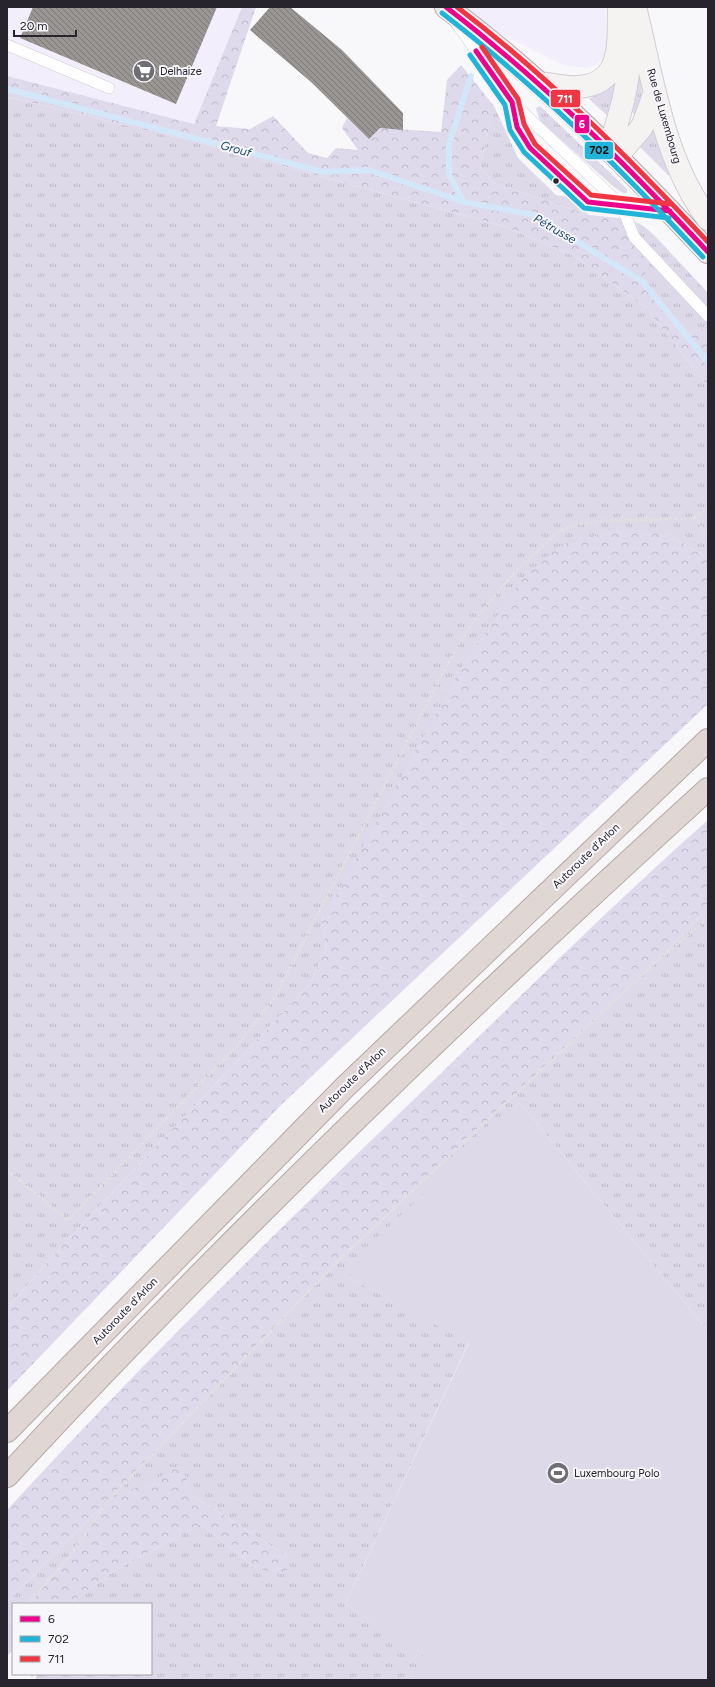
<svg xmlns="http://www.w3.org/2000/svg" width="715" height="1687" viewBox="0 0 715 1687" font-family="Figtree,sans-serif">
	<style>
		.built { fill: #f2eefc }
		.grass { fill: url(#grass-tufts) }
		.forest { fill: url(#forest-crowns) }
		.pitch { fill: #ded9e8 }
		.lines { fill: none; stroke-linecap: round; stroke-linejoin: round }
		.stream { stroke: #d4e7f9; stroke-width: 6 }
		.building { fill: url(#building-back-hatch) }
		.service-casing { stroke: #d0ced5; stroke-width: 12 }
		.secondary-casing { stroke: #d0ced5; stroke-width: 24 }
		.primary-casing { stroke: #b4a9a7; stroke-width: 24 }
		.motorway-casing { stroke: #b4a9a7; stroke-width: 24 }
		.path { stroke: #e0e0e1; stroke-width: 2.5; stroke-dasharray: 3 2; stroke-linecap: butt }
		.service { stroke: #fefefe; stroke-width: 11 }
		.secondary { stroke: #f5f2f2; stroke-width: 22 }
		.primary { stroke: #ece7e5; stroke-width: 22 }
		.motorway { stroke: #e0d7d4; stroke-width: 22 }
		.bus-1-casing { stroke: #f7f6fb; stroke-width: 8 }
		.bus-2-casing { stroke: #f7f6fb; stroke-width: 8 }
		.bus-3-casing { stroke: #f7f6fb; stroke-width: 8 }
		.bus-1 { stroke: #ed028c; stroke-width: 5 }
		.bus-2 { stroke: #1fb4d8; stroke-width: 5 }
		.bus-3 { stroke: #ef3744; stroke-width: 5 }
		.bus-dot { fill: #27242e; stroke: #f7f6fb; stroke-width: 1.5 }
		.labels { text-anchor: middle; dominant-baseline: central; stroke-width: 4; stroke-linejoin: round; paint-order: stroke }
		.poi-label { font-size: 11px; fill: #27242e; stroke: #f7f6fb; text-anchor: start }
		.street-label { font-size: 11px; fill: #27242e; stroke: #f7f6fb }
		.water-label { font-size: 12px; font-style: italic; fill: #1e496a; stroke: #f7f6fb }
		.line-badge { stroke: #f7f6fb; stroke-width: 1.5 }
		.badge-label { font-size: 11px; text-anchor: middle; font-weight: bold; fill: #fff }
		.pale-badge-label { font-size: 11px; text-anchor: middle; font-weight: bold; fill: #111 }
	</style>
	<defs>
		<pattern id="grass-tufts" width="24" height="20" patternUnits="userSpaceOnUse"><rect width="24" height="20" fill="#ded9e8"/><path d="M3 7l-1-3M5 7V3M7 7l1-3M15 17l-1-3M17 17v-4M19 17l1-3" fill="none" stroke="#bebac7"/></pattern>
		<pattern id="forest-crowns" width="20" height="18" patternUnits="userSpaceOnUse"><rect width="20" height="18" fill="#dfd9ec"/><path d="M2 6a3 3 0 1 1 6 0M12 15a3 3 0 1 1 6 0" fill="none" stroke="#bfbacb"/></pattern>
		<pattern id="building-back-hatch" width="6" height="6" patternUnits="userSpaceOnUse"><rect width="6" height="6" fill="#999592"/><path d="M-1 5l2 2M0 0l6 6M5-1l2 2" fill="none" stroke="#7d7978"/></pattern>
	</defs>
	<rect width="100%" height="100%" fill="#f8f7fa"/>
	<path class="built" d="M 7,7 L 242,7 L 194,124 L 7,76 Z
		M 447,7 L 605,7 L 607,45 L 604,57 L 596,65 L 585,68 L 563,65 Z"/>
	<path class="grass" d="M 638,66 C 642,84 644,98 636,115 L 630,110 Z
		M 615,83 L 610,118 L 589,99 Z
		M 7,97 L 187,140 L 506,227 L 574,256 L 645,307 L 708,386 L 708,558 L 666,533 L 322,920 L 326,949 L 310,984 L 71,1236 L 7,1308 Z
		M 494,106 L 518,158 L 556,195 L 570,197 L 589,215 L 494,183 L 480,167 Z
		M 540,106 L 627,189 L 627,193 L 623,193 L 614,187 L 540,121 L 536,108 Z
		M 654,124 L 670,176 L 668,175 L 640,147 Z
		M 609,217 L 627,219 L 642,225 L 654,235 L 708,293 L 708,327 L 685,334 L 643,282 L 634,237 Z
		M 708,909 L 708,1331 L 520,1103 L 350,1278 L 469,1342 L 345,1604 L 424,1655 L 410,1680 L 36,1680 L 36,1674 L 151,1674 L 151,1604 L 70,1604 L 109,1574 L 201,1524 L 256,1568 L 289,1557 L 192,1495 L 69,1557 L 32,1599 L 30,1604 L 13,1604 L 13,1650 L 7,1656 L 7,1602 L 107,1502 L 335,1264 L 655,963 Z"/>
	<path class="forest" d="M 242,7 L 256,7 L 216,126 L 250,129 L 273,116 L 308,153 L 327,158 L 336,148 L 358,150 L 342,128 L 347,118 L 369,139 L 380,128 L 441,132 L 447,80 L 461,65 L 494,106 L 480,167 L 494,183 L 589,215 L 609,217 L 634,237 L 650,257 L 643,282 L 685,334 L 708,327 L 708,386 L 645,307 L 574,256 L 506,227 L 187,140 L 7,97 L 7,76 L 194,124 Z
		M 613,531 L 666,533 L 708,558 L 708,704 L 281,1105 L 7,1391 L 7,1308 L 71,1236 L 310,984 L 326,949 L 322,921 L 461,668 L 524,576 L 561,545 Z
		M 708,820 L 708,909 L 655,963 L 335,1264 L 108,1501 L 182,1466 L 192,1495 L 289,1557 L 289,1568 L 281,1574 L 256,1568 L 201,1524 L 109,1574 L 70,1604 L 30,1604 L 32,1599 L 69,1557 L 105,1504 L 7,1602 L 7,1510 C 143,1362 287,1221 432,1082 C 523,994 613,904 708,820 Z"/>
	<path class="pitch" d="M 520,1103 L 708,1331 L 708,1680 L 410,1680 L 423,1655 L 345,1604 L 469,1343 L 350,1278 L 352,1261 Z"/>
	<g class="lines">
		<path class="stream" d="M 7,89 L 323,172 L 369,170 L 464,202 L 534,215 L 643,282 L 708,362
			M 464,202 L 449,175 L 449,144 L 471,76"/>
	</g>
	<path class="building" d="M 33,7 L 217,7 L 176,104 L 20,38 Z
		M 270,7 L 290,7 L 342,50 L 403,113 L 403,130 L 380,128 L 369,139 L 311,82 L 250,30 Z"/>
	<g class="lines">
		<g class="service-casing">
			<path id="service" d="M 457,24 L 512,102 L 517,127 L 530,148 L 588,202 L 667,211
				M 7,45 L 109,88
				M 512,102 L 622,206 L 634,237 L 708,316"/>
		</g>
		<g class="secondary-casing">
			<path id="secondary" d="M 635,7 C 653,79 663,159 708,219
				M 538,83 C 551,84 565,88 578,87 C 624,84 618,42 619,7
				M 609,148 C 624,104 633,70 628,22
				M 617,156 L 642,127 L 655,92"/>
		</g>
		<g class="primary-casing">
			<path id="primary" d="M 446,7 C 542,78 627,165 708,252"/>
		</g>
		<g class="motorway-casing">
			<path id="motorway" d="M 7,1431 L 345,1087 L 708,740
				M 7,1476 C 229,1236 466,1009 708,789"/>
		</g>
		<path class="path" d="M 694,518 L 708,537
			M 7,1170 L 68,1220 L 236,1047 L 275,997 L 457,646 L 477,617 L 515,572 L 558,532 L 575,525 L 607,520 L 647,520 L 694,518 L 708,507
			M 27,1604 L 69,1557 L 107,1502 L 335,1264 L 655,963 L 708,918
			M 7,1623 L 13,1618
			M 32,1674 L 32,1680"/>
		<use href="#service" class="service"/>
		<use href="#secondary" class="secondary"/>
		<use href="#primary" class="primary"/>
		<use href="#motorway" class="motorway"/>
		<g class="bus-1-casing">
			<path id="bus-1" d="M 446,7 C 541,80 626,164 708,252
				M 476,51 L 512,102 L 517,127 L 530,148 L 588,202 L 670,211"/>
		</g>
		<g class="bus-2-casing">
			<path id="bus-2" d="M 442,13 C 537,86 621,169 703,257
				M 470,55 L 505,105 L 510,130 L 524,152 L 584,208 L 669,218"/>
		</g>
		<g class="bus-3-casing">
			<path id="bus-3" d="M 457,7 C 549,77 629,158 708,242
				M 482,47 L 518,99 L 524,124 L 535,144 L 591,195 L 671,204"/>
		</g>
		<use href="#bus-1" class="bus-1"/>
		<use href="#bus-2" class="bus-2"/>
		<use href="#bus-3" class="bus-3"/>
	</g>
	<defs>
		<g id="supermarket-disc" transform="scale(1.15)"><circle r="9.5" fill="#706e75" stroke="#f7f6fb"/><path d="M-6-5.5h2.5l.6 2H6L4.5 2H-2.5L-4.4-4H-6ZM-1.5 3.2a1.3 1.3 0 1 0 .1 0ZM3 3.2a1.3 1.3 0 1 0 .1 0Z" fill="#fff"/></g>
		<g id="stadium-disc" transform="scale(1.15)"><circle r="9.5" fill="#706e75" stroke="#f7f6fb"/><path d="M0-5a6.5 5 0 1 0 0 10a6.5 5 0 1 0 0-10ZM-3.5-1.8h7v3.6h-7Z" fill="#fff"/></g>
	</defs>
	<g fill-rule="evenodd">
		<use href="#supermarket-disc" x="144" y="71"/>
		<use href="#stadium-disc" x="558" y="1473"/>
	</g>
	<circle class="bus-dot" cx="556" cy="181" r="3.5"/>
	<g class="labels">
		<g class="poi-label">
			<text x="160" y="71">Delhaize</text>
			<text x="574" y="1473">Luxembourg Polo</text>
		</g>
		<g class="street-label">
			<text transform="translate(664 116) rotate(74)">Rue de Luxembourg</text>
			<text transform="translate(586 856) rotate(-44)">Autoroute d'Arlon</text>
			<text transform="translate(352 1080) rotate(-44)">Autoroute d'Arlon</text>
			<text transform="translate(125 1311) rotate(-46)">Autoroute d'Arlon</text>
		</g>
		<g class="water-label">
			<text transform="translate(236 149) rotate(15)">Grouf</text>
			<text transform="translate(555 229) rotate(30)">Pétrusse</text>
		</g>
	</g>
	<g class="line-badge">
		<rect x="550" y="89" width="31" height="19" rx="4" fill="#ef3744"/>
		<rect x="574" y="114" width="16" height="20" rx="4" fill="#ed028c"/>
		<rect x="584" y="141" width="30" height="19" rx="4" fill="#1fb4d8"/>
	</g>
	<g class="badge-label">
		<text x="565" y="103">711</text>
		<text x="582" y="128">6</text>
	</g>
	<g class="pale-badge-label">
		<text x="599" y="154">702</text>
	</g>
	<rect width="715" height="1687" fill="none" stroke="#27242e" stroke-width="16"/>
	<rect x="12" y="1603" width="140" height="72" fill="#f7f6fb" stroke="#a4a2a9"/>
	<rect x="20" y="1616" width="20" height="6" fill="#ed028c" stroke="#a4a2a9"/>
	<text x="48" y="1623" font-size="12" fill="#27242e">6</text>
	<rect x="20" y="1636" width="20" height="6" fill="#1fb4d8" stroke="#a4a2a9"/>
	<text x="48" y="1643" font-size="12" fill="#27242e">702</text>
	<rect x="20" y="1656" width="20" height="6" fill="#ef3744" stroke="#a4a2a9"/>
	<text x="48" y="1663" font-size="12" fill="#27242e">711</text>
	<path d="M14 30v6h62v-6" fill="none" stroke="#27242e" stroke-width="2"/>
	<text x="20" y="30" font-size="12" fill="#27242e" stroke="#f7f6fb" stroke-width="3" paint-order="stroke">20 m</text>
</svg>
